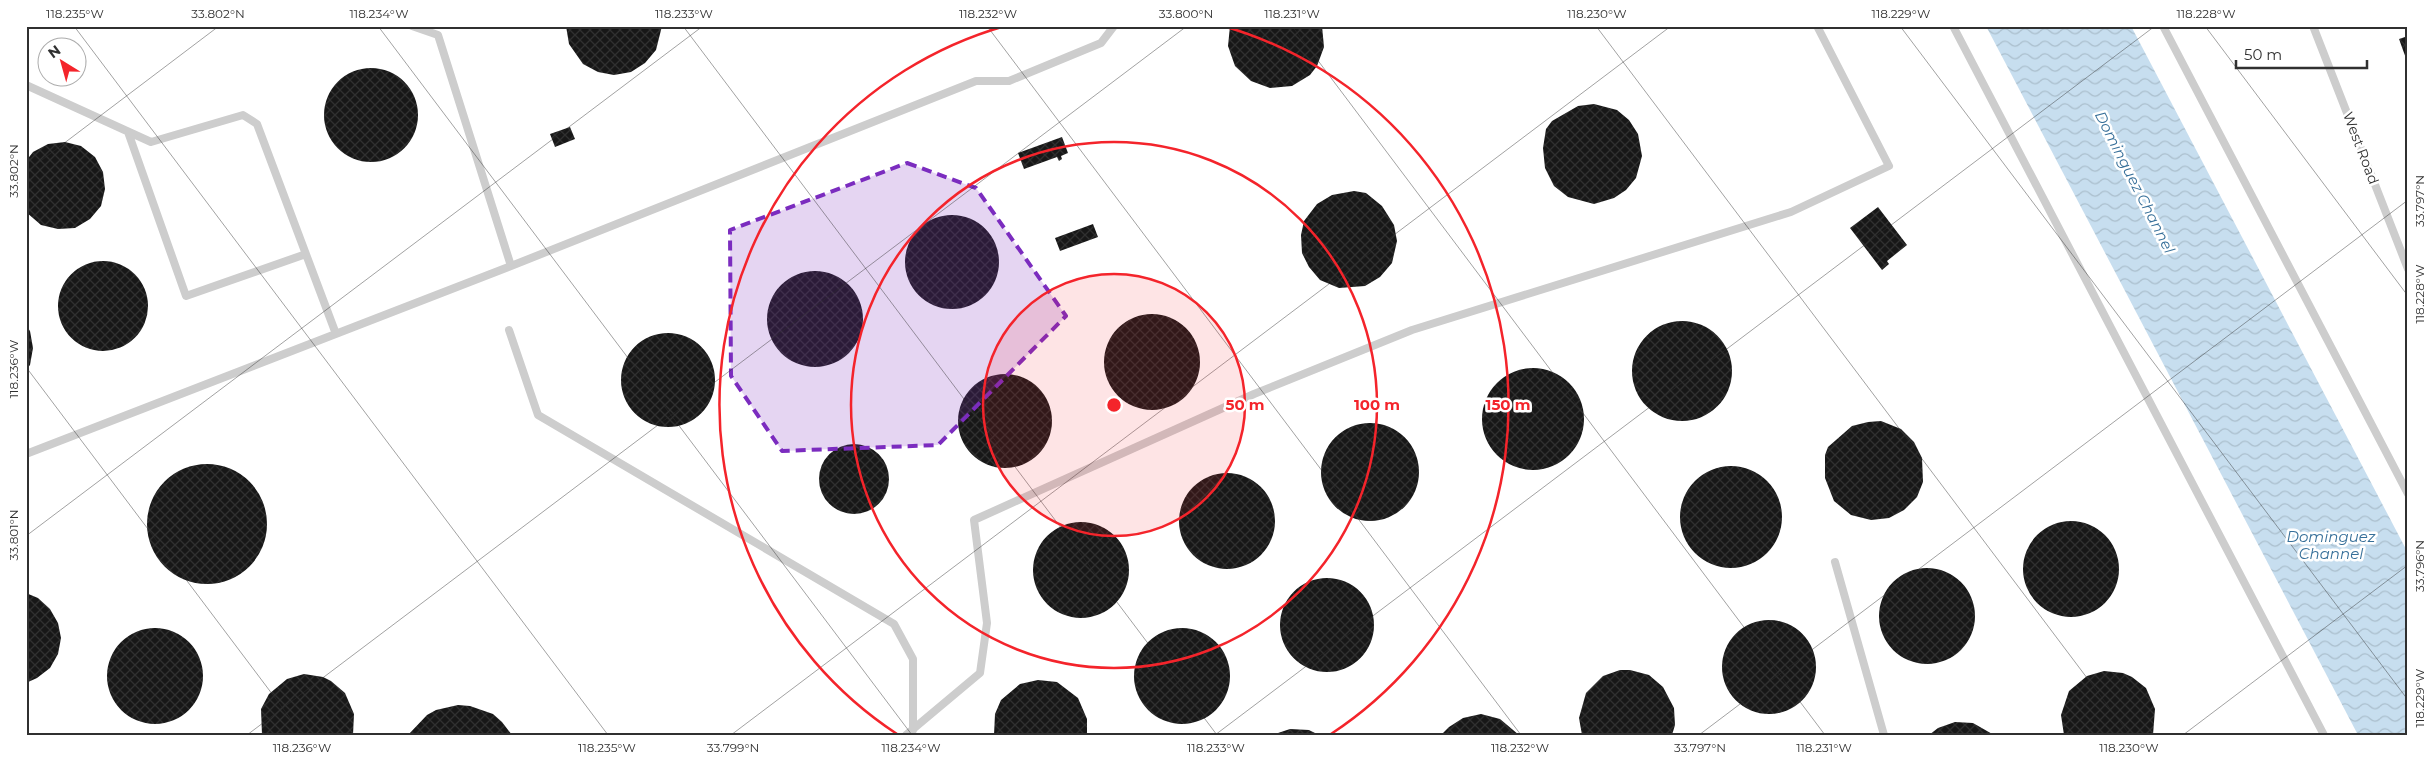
<svg xmlns="http://www.w3.org/2000/svg" width="2434" height="761" viewBox="0 0 2434 761" font-family="Montserrat,sans-serif">
	<style>
		.water { fill: url(#water-waves) }
		.building { fill: url(#building-cross-hatch) }
		.lines { fill: none; stroke-linecap: round; stroke-linejoin: round }
		.service { stroke: #cdcdcd; stroke-width: 8 }
		.marked { fill: #7b2cbf; fill-opacity: 0.2; stroke: #7b2cbf; stroke-width: 4; stroke-dasharray: 10 6; stroke-linejoin: round }
		.ticks { fill: none; stroke: #303030; stroke-width: 1; stroke-opacity: 0.45 }
		.ring { fill: none; stroke: #f4242b; stroke-width: 2.5 }
		.labels { text-anchor: middle; dominant-baseline: central; stroke-width: 5; stroke-linejoin: round; paint-order: stroke }
		.street-label { font-size: 14px; fill: #303030; stroke: #fff }
		.water-label { font-size: 15px; font-style: italic; fill: #366f99; stroke: #fff }
		.centre { fill: #f4242b; stroke: #fff; stroke-width: 2.5 }
		.ring-label { font-size: 15px; text-anchor: middle; font-weight: bold; fill: #f4242b; stroke: #fff; stroke-width: 5; stroke-linejoin: round; paint-order: stroke }
		.neatline { fill: none; stroke: #303030; stroke-width: 2 }
		.ticks-label { font-size: 12px; text-anchor: middle; fill: #303030 }
	</style>
	<defs>
		<pattern id="water-waves" width="16" height="10" patternUnits="userSpaceOnUse" patternTransform="scale(1.25)"><rect width="16" height="10" fill="#c7deef"/><path d="M0 5q4-4 8 0t8 0" fill="none" stroke="#abbfcd"/></pattern>
		<pattern id="building-cross-hatch" width="8" height="8" patternUnits="userSpaceOnUse" patternTransform="scale(1.25)"><rect width="8" height="8" fill="#171717"/><path d="M0 0l8 8M0 8l8-8" fill="none" stroke="#303030"/></pattern>
	</defs>
	<rect width="100%" height="100%" fill="#fff"/>
	<path class="water" d="M 1986,26 L 2131,26 L 2408,553 L 2408,735 L 2358,735 Z"/>
	<path class="building" d="M 566,26 L 662,26 L 656,50 L 645,63 L 631,72 L 614,75 L 598,72 L 583,64 L 569,44 Z
		M 1230,26 L 1322,26 L 1324,47 L 1317,66 L 1310,75 L 1292,86 L 1270,88 L 1251,81 L 1235,66 L 1228,46 Z
		M 2408,36 L 2408,64 L 2399,39 Z
		M324 115a47 47 0 1 1 94 0a47 47 0 1 1-94 0Z
		M 1594,104 L 1617,110 L 1629,120 L 1638,134 L 1642,156 L 1636,178 L 1626,190 L 1614,198 L 1594,204 L 1568,197 L 1554,186 L 1545,168 L 1543,148 L 1546,129 L 1552,121 L 1578,106 Z
		M 570,127 L 575,139 L 555,147 L 550,134 Z
		M 1062,137 L 1068,153 L 1061,156 L 1062,159 L 1059,161 L 1057,157 L 1024,169 L 1018,153 Z
		M 65,142 L 81,146 L 95,157 L 103,172 L 105,189 L 101,206 L 90,219 L 75,228 L 58,229 L 41,225 L 26,212 L 26,161 L 33,152 L 48,144 Z
		M 1354,191 L 1366,193 L 1382,206 L 1394,225 L 1397,241 L 1392,263 L 1380,277 L 1365,286 L 1339,288 L 1320,280 L 1309,267 L 1302,253 L 1301,235 L 1304,221 L 1317,204 L 1332,195 Z
		M 1878,207 L 1907,245 L 1887,261 L 1889,264 L 1882,270 L 1850,228 Z
		M905 262a47 47 0 1 1 94 0a47 47 0 1 1-94 0Z
		M 1093,224 L 1098,237 L 1060,251 L 1055,238 Z
		M58 306a45 45 0 1 1 90 0a45 45 0 1 1-90 0Z
		M767 319a48 48 0 1 1 96 0a48 48 0 1 1-96 0Z
		M1104 362a48 48 0 1 1 96 0a48 48 0 1 1-96 0Z
		M1632 371a50 50 0 1 1 100 0a50 50 0 1 1-100 0Z
		M 26,325 L 30,331 L 33,348 L 30,365 L 26,370 Z
		M621 380a47 47 0 1 1 94 0a47 47 0 1 1-94 0Z
		M1482 419a51 51 0 1 1 102 0a51 51 0 1 1-102 0Z
		M958 421a47 47 0 1 1 94 0a47 47 0 1 1-94 0Z
		M 1881,421 L 1901,429 L 1914,442 L 1922,458 L 1923,482 L 1917,497 L 1904,510 L 1889,518 L 1871,520 L 1851,515 L 1834,501 L 1825,478 L 1825,455 L 1828,447 L 1852,426 L 1868,422 Z
		M1321 472a49 49 0 1 1 98 0a49 49 0 1 1-98 0Z
		M819 479a35 35 0 1 1 70 0a35 35 0 1 1-70 0Z
		M147 524a60 60 0 1 1 120 0a60 60 0 1 1-120 0Z
		M1680 517a51 51 0 1 1 102 0a51 51 0 1 1-102 0Z
		M1179 521a48 48 0 1 1 96 0a48 48 0 1 1-96 0Z
		M2023 569a48 48 0 1 1 96 0a48 48 0 1 1-96 0Z
		M1033 570a48 48 0 1 1 96 0a48 48 0 1 1-96 0Z
		M1879 616a48 48 0 1 1 96 0a48 48 0 1 1-96 0Z
		M1280 625a47 47 0 1 1 94 0a47 47 0 1 1-94 0Z
		M 26,593 L 38,598 L 50,609 L 58,623 L 61,638 L 58,654 L 50,668 L 37,678 L 26,683 Z
		M1722 667a47 47 0 1 1 94 0a47 47 0 1 1-94 0Z
		M1134 676a48 48 0 1 1 96 0a48 48 0 1 1-96 0Z
		M107 676a48 48 0 1 1 96 0a48 48 0 1 1-96 0Z
		M 1620,670 L 1630,670 L 1649,675 L 1663,687 L 1674,708 L 1675,725 L 1672,735 L 1582,735 L 1579,718 L 1586,693 L 1603,676 Z
		M 2104,671 L 2123,673 L 2132,677 L 2146,688 L 2155,709 L 2153,735 L 2064,735 L 2061,715 L 2069,691 L 2087,676 Z
		M 304,674 L 323,677 L 331,681 L 345,693 L 354,714 L 353,735 L 262,735 L 261,709 L 269,694 L 287,679 Z
		M 1038,680 L 1057,682 L 1078,698 L 1087,719 L 1087,735 L 994,735 L 995,714 L 1001,700 L 1020,684 Z
		M 458,705 L 470,706 L 493,714 L 502,722 L 512,735 L 408,735 L 427,715 L 436,710 Z
		M 1481,714 L 1500,719 L 1519,735 L 1441,735 L 1449,727 L 1463,718 Z
		M 1955,722 L 1973,723 L 1994,735 L 1929,735 L 1938,728 Z
		M 1290,729 L 1309,730 L 1319,735 L 1272,735 Z"/>
	<g class="lines">
		<path class="service" d="M 412,26 L 438,35 L 511,266 L 976,81 L 1009,81 L 1101,43 L 1114,26
			M 1953,26 L 2324,735
			M 2163,26 L 2408,494
			M 2313,26 L 2408,269
			M 26,85 L 151,142 L 243,115 L 257,124 L 336,334
			M 128,132 L 186,296 L 306,254
			M 509,330 L 538,415 L 894,624 L 913,659 L 913,730
			M 26,454 L 511,266
			M 1835,562 L 1884,735
			M 906,735 L 980,673 L 987,623 L 974,520 L 1254,394 L 1412,330 L 1791,212 L 1889,166 L 1817,26"/>
	</g>
	<path class="marked" d="M 907,163 L 976,188 L 1066,316 L 938,445 L 782,451 L 731,376 L 730,230 Z"/>
	<path class="ticks" d="M 74,26 L 608,735M 378,26 L 912,735M 683,26 L 1217,735M 987,26 L 1521,735M 1292,26 L 1825,735M 1596,26 L 2130,735M 1900,26 L 2408,700M 2205,26 L 2408,296M 26,172 L 219,26M 26,367 L 303,735M 26,536 L 703,26M 247,735 L 1187,26M 731,735 L 1671,26M 1215,735 L 2155,26M 1699,735 L 2408,200M 2183,735 L 2408,565"/>
	<circle cx="1114" cy="405" r="131" fill="#f4242b" fill-opacity=".12"/>
	<g class="ring">
		<circle cx="1114" cy="405" r="131"/>
		<circle cx="1114" cy="405" r="263"/>
		<path d="M897 734A394 394 0 0 1 1005 26M1223 26A394 394 0 0 1 1331 734"/>
	</g>
	<g class="labels">
		<g class="street-label">
			<text transform="translate(2361 148) rotate(69)">West Road</text>
		</g>
		<g class="water-label">
			<text transform="translate(2135 182) rotate(63)">Dominguez Channel</text>
			<text x="2331" y="536">Dominguez<tspan x="2331" dy="17">Channel</tspan></text>
		</g>
	</g>
	<circle cx="1114" cy="405" r="8" class="centre"/>
	<g class="ring-label">
		<text x="1245" y="410">50 m</text>
		<text x="1377" y="410">100 m</text>
		<text x="1508" y="410">150 m</text>
	</g>
	<rect width="2434" height="761" fill="none" stroke="#ffffff" stroke-width="55"/>
	<g transform="translate(62 62) rotate(323)"><circle r="24" fill="#ffffff" stroke="#acacac"/>
	<path d="M0-4L9 19L0 12L-9 19Z" fill="#f4242b"/>
	<text y="-8" font-size="14" font-weight="bold" text-anchor="middle" fill="#303030">N</text>
	</g>
	<path d="M2236 60v8h131v-8" fill="none" stroke="#303030" stroke-width="2.5"/>
	<text x="2244" y="60" font-size="15" fill="#303030" stroke="#ffffff" stroke-width="4" paint-order="stroke">50 m</text>
	<rect x="28" y="28" width="2378" height="706" class="neatline"/>
	<g class="ticks-label">
		<text x="75" y="18">118.235°W</text>
		<text x="218" y="18">33.802°N</text>
		<text x="379" y="18">118.234°W</text>
		<text x="684" y="18">118.233°W</text>
		<text x="988" y="18">118.232°W</text>
		<text x="1186" y="18">33.800°N</text>
		<text x="1292" y="18">118.231°W</text>
		<text x="1597" y="18">118.230°W</text>
		<text x="1901" y="18">118.229°W</text>
		<text x="2206" y="18">118.228°W</text>
		<text transform="translate(14 171) rotate(-90)" y="4">33.802°N</text>
		<text transform="translate(2420 201) rotate(-90)" y="4">33.797°N</text>
		<text transform="translate(2420 294) rotate(-90)" y="4">118.228°W</text>
		<text transform="translate(14 369) rotate(-90)" y="4">118.236°W</text>
		<text transform="translate(14 535) rotate(-90)" y="4">33.801°N</text>
		<text transform="translate(2420 566) rotate(-90)" y="4">33.796°N</text>
		<text transform="translate(2420 698) rotate(-90)" y="4">118.229°W</text>
		<text x="302" y="752">118.236°W</text>
		<text x="607" y="752">118.235°W</text>
		<text x="733" y="752">33.799°N</text>
		<text x="911" y="752">118.234°W</text>
		<text x="1216" y="752">118.233°W</text>
		<text x="1520" y="752">118.232°W</text>
		<text x="1700" y="752">33.797°N</text>
		<text x="1824" y="752">118.231°W</text>
		<text x="2129" y="752">118.230°W</text>
	</g>
</svg>
